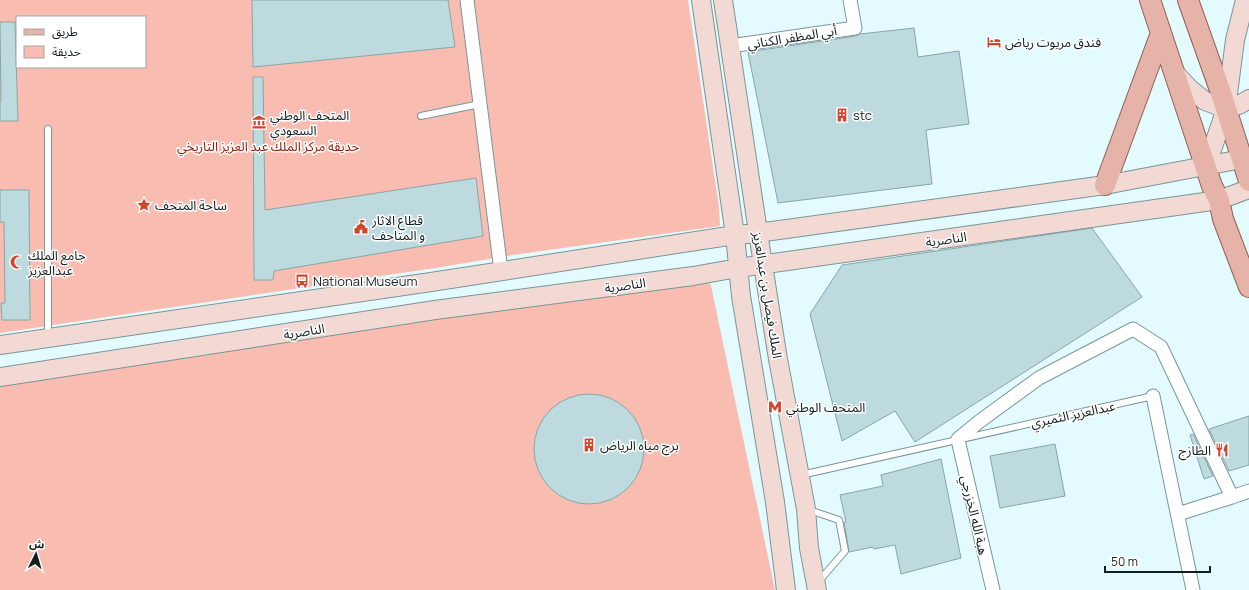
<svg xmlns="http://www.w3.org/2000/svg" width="1249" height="590" viewBox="0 0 1249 590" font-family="Manrope,'Noto Sans Arabic',sans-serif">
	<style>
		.green { fill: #f8bdb0; fill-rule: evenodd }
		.building { fill: #bddbde; stroke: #88a5a8 }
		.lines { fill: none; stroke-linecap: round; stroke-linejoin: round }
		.lane-casing { stroke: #799698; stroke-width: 8 }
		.street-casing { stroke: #799698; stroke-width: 15 }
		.secondary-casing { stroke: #799698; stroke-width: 20 }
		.primary-casing { stroke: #915e52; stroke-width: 22 }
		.lane { stroke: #fff; stroke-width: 6 }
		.street { stroke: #fff; stroke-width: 13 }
		.secondary { stroke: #f2d9d4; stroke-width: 18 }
		.primary { stroke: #e6b3a8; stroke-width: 20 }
		.labels { text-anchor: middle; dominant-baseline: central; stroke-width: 3; stroke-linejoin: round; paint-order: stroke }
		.street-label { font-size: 13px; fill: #131e1f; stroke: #fff }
		.poi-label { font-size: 13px; fill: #131e1f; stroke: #fff; text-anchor: start }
		.park-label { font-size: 13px; fill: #8e1a04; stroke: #fff }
	</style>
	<rect width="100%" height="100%" fill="#e3fbfe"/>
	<path class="green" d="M 0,0 L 688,0 L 719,207 L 720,226 L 513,255 L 442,267 L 0,333 ZM 17,17 L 145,17 L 145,67 L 17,67 Z
		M 710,281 L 775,590 L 0,590 L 0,380 L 435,313 Z"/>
	<path class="building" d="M 252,0 L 448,0 L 455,47 L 253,67 Z
		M 0,22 L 15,22 L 18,121 L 0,121 L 0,102 L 1,102 Z
		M 914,28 L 918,57 L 959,51 L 969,124 L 926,130 L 932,184 L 778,203 L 748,52 L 856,36 L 860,34 Z
		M 253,77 L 263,77 L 265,210 L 476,178 L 483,236 L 274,271 L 273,280 L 254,280 Z
		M 0,190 L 29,190 L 30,320 L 2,320 L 1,303 L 5,303 L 4,222 L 0,222 Z
		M 1092,228 L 1142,297 L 915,442 L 895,411 L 842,441 L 810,314 L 842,265 Z
		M534 449a55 55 0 1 1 110 0a55 55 0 1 1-110 0Z
		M 1249,416 L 1249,465 L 1229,471 L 1209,429 Z
		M 1193,434 L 1213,476 L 1204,479 L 1190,435 Z
		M 1055,444 L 1065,496 L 1000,508 L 990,456 Z
		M 941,459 L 961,558 L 901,574 L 895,545 L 874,549 L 873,547 L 849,552 L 844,522 L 846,522 L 840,495 L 883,486 L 881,475 Z"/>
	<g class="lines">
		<g class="lane-casing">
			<path id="lane" d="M 421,116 L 480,104
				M 48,129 L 48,336
				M 801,475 L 1153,396
				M 809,510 L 839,520 L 845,551 L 819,581"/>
		</g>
		<g class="street-casing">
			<path id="street" d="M 467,0 L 501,271
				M 730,46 L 855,28 L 850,0
				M 1153,396 L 1193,590
				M 958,439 L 980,421 L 1039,378 L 1133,329 L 1161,347 L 1232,497 L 1249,491
				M 958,440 L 993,590
				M 1178,514 L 1232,497"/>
		</g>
		<g class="secondary-casing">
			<path id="secondary" d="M 701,0 L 735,235 L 741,296 L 775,502 L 786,590
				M 723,0 L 763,265 L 778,359 L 806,509 L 809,548 L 817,590
				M 1175,73 L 1190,89 L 1205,101 L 1226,109 L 1239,105 L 1249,99
				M 1206,167 L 1226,109 L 1235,40 L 1245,0
				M 0,345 L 431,282 L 735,235 L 758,233 L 1105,185 L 1242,159
				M 0,377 L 435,310 L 693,276 L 738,268 L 1219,200 L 1249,189"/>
		</g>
		<g class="primary-casing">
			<path id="primary" d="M 1150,0 L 1212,186 L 1219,200 L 1223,219 L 1249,287
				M 1188,0 L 1220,90 L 1249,181
				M 1105,185 L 1161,33"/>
		</g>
		<use href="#lane" class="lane"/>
		<use href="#street" class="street"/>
		<use href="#secondary" class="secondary"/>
		<use href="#primary" class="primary"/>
	</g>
	<defs>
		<g id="hotel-bare" transform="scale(1.08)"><path d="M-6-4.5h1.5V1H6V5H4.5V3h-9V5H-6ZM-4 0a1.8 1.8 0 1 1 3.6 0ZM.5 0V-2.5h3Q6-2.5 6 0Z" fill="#d0452c" stroke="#fff" stroke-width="2.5" paint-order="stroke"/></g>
		<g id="building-bare" transform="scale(1.08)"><path d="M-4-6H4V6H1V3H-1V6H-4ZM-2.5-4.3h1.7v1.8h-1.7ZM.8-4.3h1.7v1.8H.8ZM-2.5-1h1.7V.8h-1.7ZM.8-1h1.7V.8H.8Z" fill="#d0452c" stroke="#fff" stroke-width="2.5" paint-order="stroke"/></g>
		<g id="museum-bare" transform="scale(1.08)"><path d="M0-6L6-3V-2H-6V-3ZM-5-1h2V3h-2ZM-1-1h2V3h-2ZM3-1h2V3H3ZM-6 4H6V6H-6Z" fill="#d0452c" stroke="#fff" stroke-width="2.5" paint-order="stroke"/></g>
		<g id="sight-bare" transform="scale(1.08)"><path d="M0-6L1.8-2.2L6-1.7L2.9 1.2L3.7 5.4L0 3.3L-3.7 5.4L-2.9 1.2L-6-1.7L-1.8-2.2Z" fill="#d0452c" stroke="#fff" stroke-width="2.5" paint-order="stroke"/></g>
		<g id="civic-bare" transform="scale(1.08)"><path d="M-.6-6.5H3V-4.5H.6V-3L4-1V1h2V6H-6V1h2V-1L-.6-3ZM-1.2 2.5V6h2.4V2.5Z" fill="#d0452c" stroke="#fff" stroke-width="2.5" paint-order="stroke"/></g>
		<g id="mosque-bare" transform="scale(1.08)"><path d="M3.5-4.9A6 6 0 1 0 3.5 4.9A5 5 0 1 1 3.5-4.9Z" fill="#d0452c" stroke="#fff" stroke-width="2.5" paint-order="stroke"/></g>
		<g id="bus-bare" transform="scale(1.08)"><path d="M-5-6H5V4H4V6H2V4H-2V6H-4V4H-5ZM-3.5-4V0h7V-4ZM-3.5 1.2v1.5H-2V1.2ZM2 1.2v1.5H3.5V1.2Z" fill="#d0452c" stroke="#fff" stroke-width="2.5" paint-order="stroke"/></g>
		<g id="metro-bare" transform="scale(1.08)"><path d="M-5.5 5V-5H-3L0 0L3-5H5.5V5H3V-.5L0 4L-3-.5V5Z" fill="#d0452c" stroke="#fff" stroke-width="2.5" paint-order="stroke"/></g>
		<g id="restaurant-bare" transform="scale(1.08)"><path d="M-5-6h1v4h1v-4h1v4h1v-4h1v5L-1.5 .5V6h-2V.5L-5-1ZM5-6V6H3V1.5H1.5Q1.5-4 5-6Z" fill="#d0452c" stroke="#fff" stroke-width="2.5" paint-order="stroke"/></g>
	</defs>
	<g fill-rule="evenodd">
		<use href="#hotel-bare" x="994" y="42"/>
		<use href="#building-bare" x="842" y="115"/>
		<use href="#museum-bare" x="259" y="122"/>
		<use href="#sight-bare" x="144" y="205"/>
		<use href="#civic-bare" x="361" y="227"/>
		<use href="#mosque-bare" x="17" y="262"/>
		<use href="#bus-bare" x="302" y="281"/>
		<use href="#metro-bare" x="775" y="407"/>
		<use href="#building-bare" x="589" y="445"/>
		<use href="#restaurant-bare" x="1222" y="450"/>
	</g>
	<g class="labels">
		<g class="street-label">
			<text transform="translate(792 37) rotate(-9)">أبي المظفر الكناني</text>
			<text transform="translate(946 239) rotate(-8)">الناصرية</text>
			<text transform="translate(625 285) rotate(-8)">الناصرية</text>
			<text transform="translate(768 295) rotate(81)">الملك فيصل بن عبدالعزيز</text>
			<text transform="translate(304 331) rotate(-9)">الناصرية</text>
			<text transform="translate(1073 414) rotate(-12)">عبدالعزيز الثميري</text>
			<text transform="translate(975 515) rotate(77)">هبة الله الخزرجي</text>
		</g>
		<g class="poi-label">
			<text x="1005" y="42">فندق مريوت رياض</text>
			<text x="270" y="115">المتحف الوطني<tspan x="270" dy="15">السعودي</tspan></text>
			<text x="853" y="115">stc</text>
			<text x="155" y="205">ساحة المتحف</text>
			<text x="372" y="220">قطاع الاثار<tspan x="372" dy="15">و المتاحف</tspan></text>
			<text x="28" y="255">جامع الملك<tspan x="28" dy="15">عبدالعزيز</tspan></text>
			<text x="313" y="281">National Museum</text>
			<text x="786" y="407">المتحف الوطني</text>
			<text x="600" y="445">برج مياه الرياض</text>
			<text x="1211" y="450" text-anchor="end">الطازج</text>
		</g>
		<g class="park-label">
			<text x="268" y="146">حديقة مركز الملك عبد العزيز التاريخي</text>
		</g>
	</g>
	<rect x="16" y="16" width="130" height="52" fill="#ffffff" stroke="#a1a5a5"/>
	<rect x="24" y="29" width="20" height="6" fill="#e6b3a8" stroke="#a1a5a5"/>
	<text x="52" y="36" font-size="12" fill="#131e1f">طريق</text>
	<rect x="24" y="46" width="20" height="12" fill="#f8bdb0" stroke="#a1a5a5"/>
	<text x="52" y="56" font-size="12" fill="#131e1f">حديقة</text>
	<g transform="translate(36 554) rotate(5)" stroke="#ffffff" stroke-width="3" paint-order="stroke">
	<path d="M0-3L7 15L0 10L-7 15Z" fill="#131e1f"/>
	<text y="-6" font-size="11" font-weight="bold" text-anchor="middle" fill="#131e1f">ش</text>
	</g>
	<path d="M1105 566v6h105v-6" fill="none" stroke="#131e1f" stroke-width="2"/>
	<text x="1111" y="566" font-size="12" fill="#131e1f" stroke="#ffffff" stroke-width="3" paint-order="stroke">50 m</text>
</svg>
